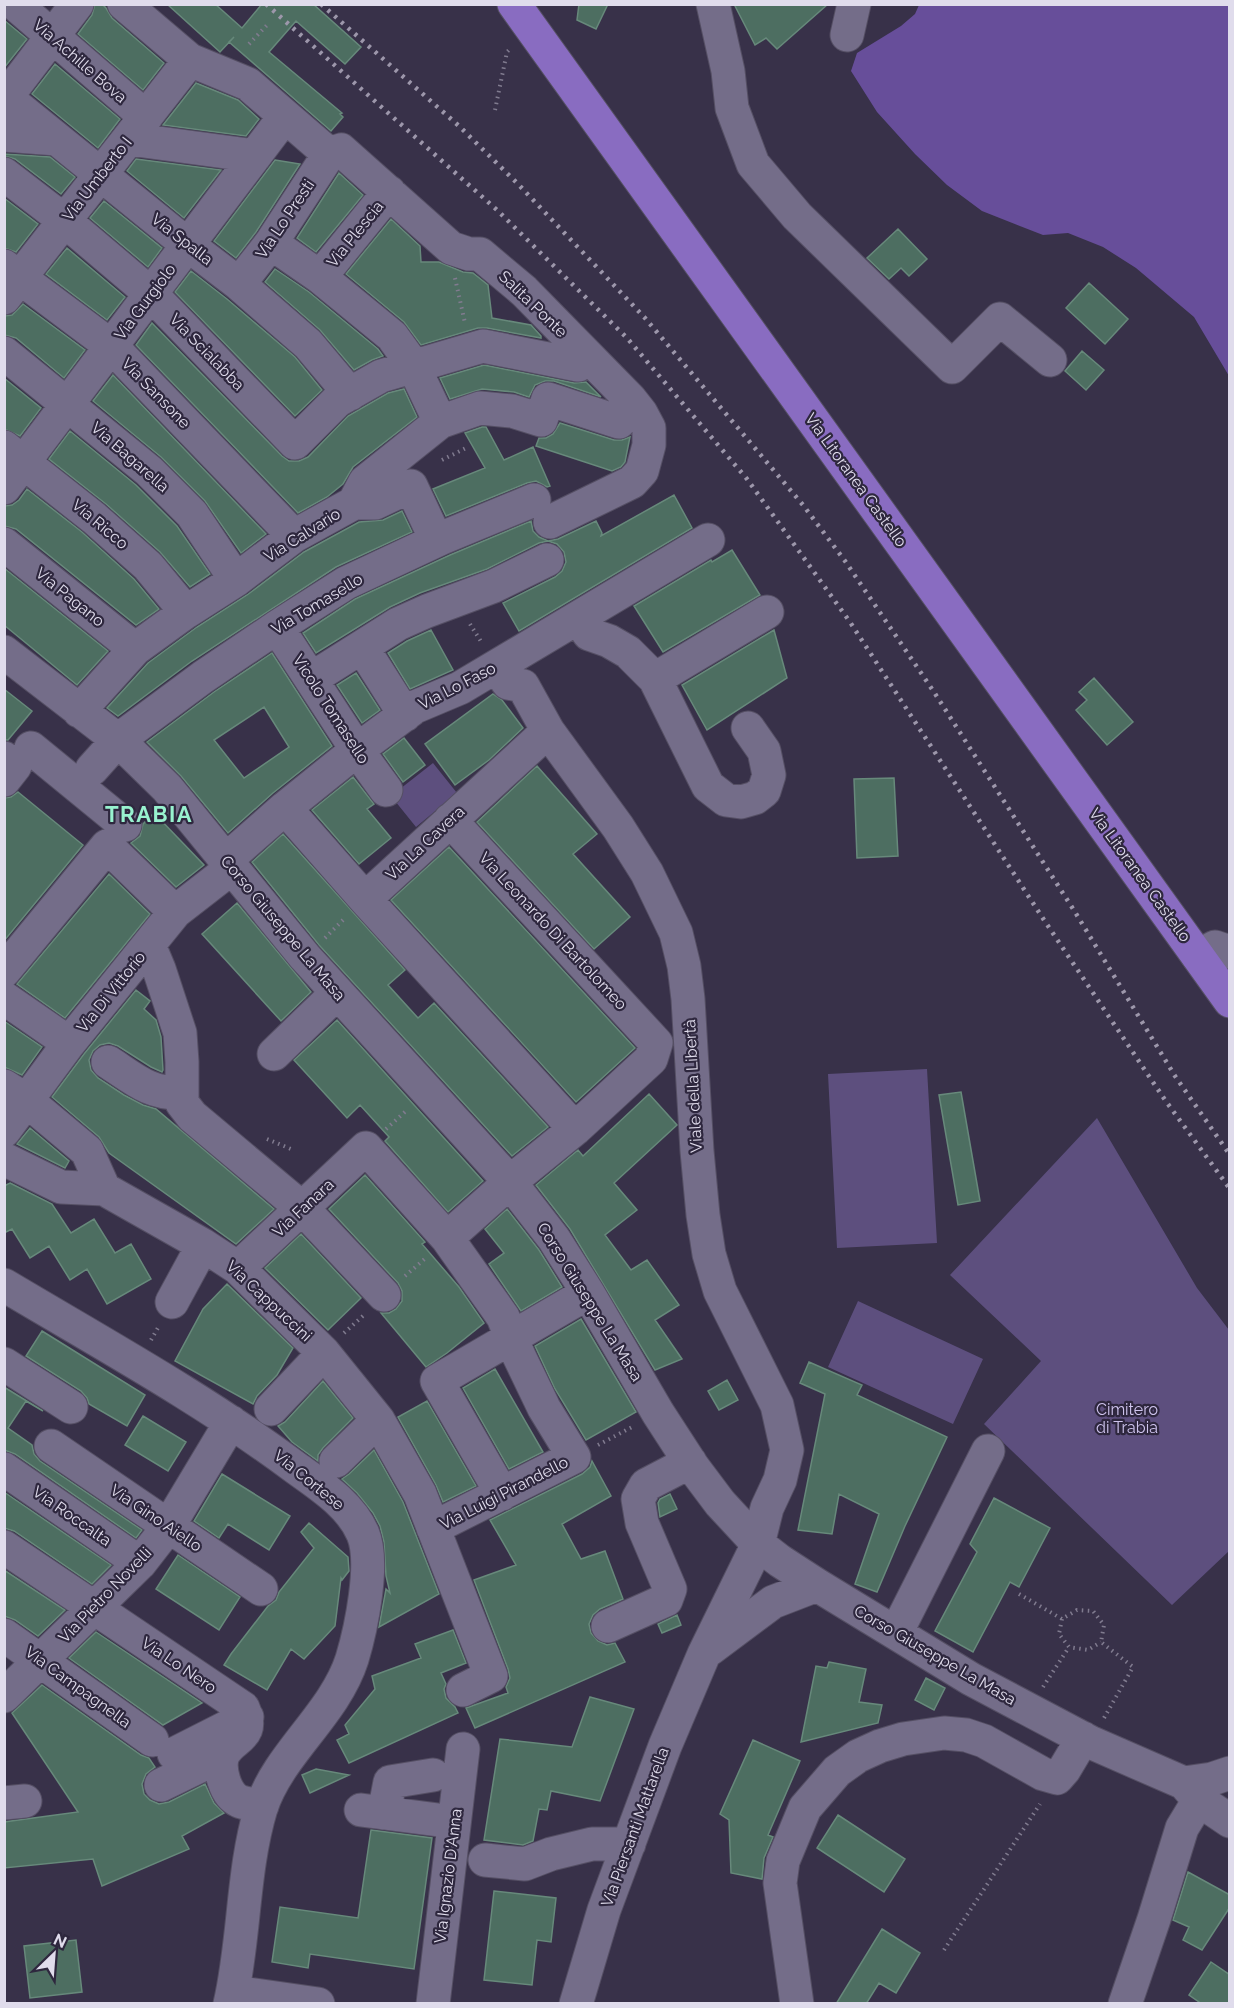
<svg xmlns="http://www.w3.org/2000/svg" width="1234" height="2008" viewBox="0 0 1234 2008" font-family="Raleway,sans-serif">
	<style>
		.green { fill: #5d4f7e }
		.water { fill: #674e9a }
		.building { fill: #4d6e61; stroke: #67897b; stroke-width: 1.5; fill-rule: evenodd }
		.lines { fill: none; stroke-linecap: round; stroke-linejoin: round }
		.minor-casing { stroke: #554f64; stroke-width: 35 }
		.major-casing { stroke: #554f64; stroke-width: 35 }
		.path { stroke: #807b8f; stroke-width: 4; stroke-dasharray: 1.5 4.5; stroke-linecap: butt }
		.minor { stroke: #746d89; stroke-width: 33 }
		.major { stroke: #896cc1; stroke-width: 33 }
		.rail { stroke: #9d97ab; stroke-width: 4.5; stroke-dasharray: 3 6; stroke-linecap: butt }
		.labels { text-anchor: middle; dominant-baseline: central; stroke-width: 4.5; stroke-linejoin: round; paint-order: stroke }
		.street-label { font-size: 16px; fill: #e0dcec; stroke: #2e273e }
		.park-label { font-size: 16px; fill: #cfc4ee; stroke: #2e273e }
		.district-label { font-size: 22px; font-weight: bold; letter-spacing: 1.5px; fill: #98f2cf; stroke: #2e273e }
	</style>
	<rect width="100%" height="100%" fill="#383149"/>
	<path class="green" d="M 433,763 L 457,793 L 416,827 L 391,796 Z
		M 927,1069 L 937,1243 L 837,1248 L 828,1074 Z
		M 1097,1118 L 1197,1288 L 1229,1330 L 1229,1551 L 1172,1605 L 984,1424 L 1041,1361 L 950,1275 Z
		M 858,1301 L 983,1359 L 953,1424 L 828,1367 Z"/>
	<path class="water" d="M 919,5 L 1229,5 L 1229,376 L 1194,317 L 1136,268 L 1103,247 L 1068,233 L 1043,235 L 982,211 L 947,185 L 915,154 L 877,112 L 851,71 L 857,53 L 901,26 L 915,14 Z"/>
	<path class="building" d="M 95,4 L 102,4 L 106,8 L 112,18 L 164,63 L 143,90 L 78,34 L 92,15 Z
		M 167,4 L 215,4 L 242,28 L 262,4 L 313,4 L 361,47 L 345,64 L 296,21 L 269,52 L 342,113 L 340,114 L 343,117 L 331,131 L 229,42 L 234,37 L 220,52 Z
		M 579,4 L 608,4 L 596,29 L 577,20 Z
		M 734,4 L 828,4 L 777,49 L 766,38 L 755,45 Z
		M 4,20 L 27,39 L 4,68 Z
		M 55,64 L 120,119 L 98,148 L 32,94 Z
		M 196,83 L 238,100 L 259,119 L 246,136 L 163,125 Z
		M 4,154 L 50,157 L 75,177 L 61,194 L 15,159 L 4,156 Z
		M 136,159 L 221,170 L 184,218 L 127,171 Z
		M 275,160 L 300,164 L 256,232 L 236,258 L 214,241 Z
		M 339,173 L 363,195 L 316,252 L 297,238 Z
		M 4,198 L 38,224 L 16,252 L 4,248 Z
		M 104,201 L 162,248 L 148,267 L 90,218 Z
		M 391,219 L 420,246 L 421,262 L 439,262 L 463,272 L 473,273 L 488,285 L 492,318 L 531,325 L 541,336 L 541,338 L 487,328 L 478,328 L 421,345 L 404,322 L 346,274 Z
		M 898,229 L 927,259 L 909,276 L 901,268 L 889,279 L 867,258 Z
		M 67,248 L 125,297 L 107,320 L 46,274 Z
		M 275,269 L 309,292 L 378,349 L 383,356 L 372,360 L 354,370 L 320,330 L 265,282 Z
		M 191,271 L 227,299 L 295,357 L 322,390 L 295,416 L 175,292 Z
		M 1089,283 L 1128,319 L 1105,344 L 1066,308 Z
		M 23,304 L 85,350 L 64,378 L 16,338 L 4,335 L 4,316 L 12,315 Z
		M 152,323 L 282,456 L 289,461 L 299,461 L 308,457 L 348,416 L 388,393 L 404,389 L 417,417 L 353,467 L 343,484 L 327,497 L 298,513 L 136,345 Z
		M 1082,351 L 1104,370 L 1086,390 L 1065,371 Z
		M 484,365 L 574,383 L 586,382 L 601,397 L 554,381 L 545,381 L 535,385 L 529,397 L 514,392 L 482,389 L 450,399 L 440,378 Z
		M 113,375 L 266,534 L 241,553 L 205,501 L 161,457 L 93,401 Z
		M 4,378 L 41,408 L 20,436 L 4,429 Z
		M 560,423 L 614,440 L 622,440 L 630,437 L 625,462 L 621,467 L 612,471 L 536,446 L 539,438 L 546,438 L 553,434 Z
		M 482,427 L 486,427 L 504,460 L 533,447 L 550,486 L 547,487 L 536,481 L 527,483 L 446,516 L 433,489 L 485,468 L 465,433 Z
		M 70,431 L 136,485 L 177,526 L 210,574 L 190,587 L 160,552 L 106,504 L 49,459 Z
		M 27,489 L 82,532 L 134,579 L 159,609 L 136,625 L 16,529 L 4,526 L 4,506 L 12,505 L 19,500 Z
		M 674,495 L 692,528 L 519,631 L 503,603 L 555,577 L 562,571 L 566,562 L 564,552 L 557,544 L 548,541 L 539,543 L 487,569 L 420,593 L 390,607 L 316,653 L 303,633 L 355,599 L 450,555 L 531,521 L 533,531 L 539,537 L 548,541 L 558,539 L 596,521 L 602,533 L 601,536 Z
		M 402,511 L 412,532 L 336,567 L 192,661 L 118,716 L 107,708 L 148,663 L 197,627 L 247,595 L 304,552 L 359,522 L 383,520 Z
		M 732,550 L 760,595 L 663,652 L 634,606 L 711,560 L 712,562 Z
		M 4,568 L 108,651 L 77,685 L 4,625 Z
		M 431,630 L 453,670 L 410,689 L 388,653 L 407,641 Z
		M 774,630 L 787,678 L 707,730 L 682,685 Z
		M 272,653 L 332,746 L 273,793 L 228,833 L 181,776 L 147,742 L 214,692 ZM 264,707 L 289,747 L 244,778 L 214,740 Z
		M 356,673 L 380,710 L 362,723 L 337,685 Z
		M 1094,678 L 1133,722 L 1107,745 L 1076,710 L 1087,700 L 1079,692 Z
		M 4,689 L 32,711 L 8,740 L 4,740 Z
		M 493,694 L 502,700 L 523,728 L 489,760 L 455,785 L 425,744 Z
		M 404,738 L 425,765 L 403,782 L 383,754 Z
		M 537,766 L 597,834 L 573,854 L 630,917 L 594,949 L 477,822 Z
		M 353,777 L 374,804 L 367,809 L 391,838 L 359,864 L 312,810 Z
		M 894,778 L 898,856 L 857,858 L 854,779 Z
		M 18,792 L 83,845 L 4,941 L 4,798 L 11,797 Z
		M 154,813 L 204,865 L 176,887 L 131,843 L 140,836 L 143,824 Z
		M 283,834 L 405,970 L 388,985 L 418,1018 L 434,1003 L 548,1127 L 512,1156 L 319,945 L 252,862 Z
		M 449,847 L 635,1048 L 576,1102 L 391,900 Z
		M 109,874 L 150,914 L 65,1018 L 17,984 Z
		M 237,903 L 311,992 L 281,1021 L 202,934 Z
		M 136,990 L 150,1001 L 144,1009 L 156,1020 L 161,1037 L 163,1070 L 162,1072 L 151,1067 L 118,1046 L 109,1043 L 100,1045 L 93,1051 L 89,1060 L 91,1070 L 98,1078 L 124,1095 L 143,1105 L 156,1109 L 274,1209 L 236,1244 L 109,1153 L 99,1137 L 52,1097 L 84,1054 Z
		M 337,1020 L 483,1181 L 448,1212 L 385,1141 L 389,1137 L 360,1105 L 347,1118 L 294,1060 Z
		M 4,1021 L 42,1047 L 22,1075 L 4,1067 Z
		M 961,1092 L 980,1201 L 958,1205 L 939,1095 Z
		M 649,1094 L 677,1125 L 614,1183 L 637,1210 L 605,1235 L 631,1270 L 647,1260 L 679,1305 L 655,1320 L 682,1359 L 655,1370 L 570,1229 L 536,1185 L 578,1150 L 583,1156 Z
		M 30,1128 L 69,1161 L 65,1168 L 17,1144 Z
		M 365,1175 L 425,1242 L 422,1244 L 459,1287 L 484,1323 L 447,1353 L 426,1367 L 381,1313 L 389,1313 L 396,1309 L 402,1301 L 402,1291 L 398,1283 L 329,1209 Z
		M 10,1183 L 52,1204 L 71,1233 L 94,1219 L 115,1253 L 131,1244 L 151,1279 L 107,1304 L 87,1269 L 70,1280 L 49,1246 L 30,1258 L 12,1229 L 4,1233 L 4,1186 Z
		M 507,1209 L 539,1250 L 562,1287 L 521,1311 L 489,1264 L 504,1253 L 485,1229 Z
		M 301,1234 L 361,1298 L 328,1330 L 265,1268 Z
		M 227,1284 L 293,1348 L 277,1375 L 257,1396 L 253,1404 L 175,1361 L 203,1309 Z
		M 581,1319 L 636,1412 L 586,1440 L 555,1389 L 535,1346 Z
		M 42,1331 L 145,1395 L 127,1426 L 89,1404 L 87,1398 L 81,1391 L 26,1356 Z
		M 809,1362 L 862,1385 L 857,1395 L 947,1437 L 905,1526 L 877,1592 L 855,1584 L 879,1514 L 839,1494 L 832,1534 L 798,1530 L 825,1394 L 800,1383 Z
		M 495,1369 L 543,1452 L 509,1469 L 463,1388 Z
		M 727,1380 L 738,1400 L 719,1410 L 708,1391 Z
		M 323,1381 L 353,1418 L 323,1448 L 318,1455 L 318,1461 L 292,1442 L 278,1426 L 285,1422 Z
		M 4,1387 L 43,1411 L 26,1401 L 8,1428 L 32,1445 L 34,1454 L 40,1461 L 142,1530 L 136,1538 L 15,1454 L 4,1450 Z
		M 427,1401 L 476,1486 L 443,1502 L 436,1485 L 398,1417 Z
		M 143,1416 L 186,1442 L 168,1471 L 125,1445 Z
		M 374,1450 L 403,1502 L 439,1594 L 379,1627 L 386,1589 L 390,1593 L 386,1576 L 384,1542 L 380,1526 L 373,1513 L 357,1493 L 342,1479 L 349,1474 Z
		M 592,1461 L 611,1496 L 562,1524 L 581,1559 L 605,1551 L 623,1599 L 600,1609 L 593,1615 L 589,1624 L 591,1633 L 598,1641 L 607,1645 L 615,1643 L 625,1662 L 475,1728 L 466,1708 L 508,1693 L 506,1687 L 510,1678 L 508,1669 L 474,1580 L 516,1565 L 490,1520 L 582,1474 L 590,1467 Z
		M 222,1474 L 290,1516 L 269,1550 L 228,1524 L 219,1538 L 194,1521 Z
		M 4,1492 L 111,1565 L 92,1584 L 14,1531 L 4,1528 Z
		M 670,1494 L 677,1509 L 660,1517 L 658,1503 L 660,1499 Z
		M 994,1498 L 1050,1528 L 1019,1587 L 1010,1582 L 973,1652 L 935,1631 L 977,1552 L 970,1544 Z
		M 309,1523 L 348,1557 L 349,1571 L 342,1580 L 341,1578 L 335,1626 L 304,1659 L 291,1649 L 267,1690 L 224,1665 L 231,1654 L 268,1606 L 276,1600 L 279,1592 L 314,1548 L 301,1532 Z
		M 178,1555 L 240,1597 L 219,1630 L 156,1589 Z
		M 4,1570 L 65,1610 L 38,1636 L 15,1620 L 4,1616 Z
		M 677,1615 L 681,1625 L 662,1633 L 658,1624 Z
		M 453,1630 L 466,1663 L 441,1673 L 446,1684 L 444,1689 L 446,1698 L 455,1707 L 458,1713 L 349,1763 L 337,1740 L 349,1734 L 345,1725 L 375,1689 L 372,1676 L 421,1658 L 415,1644 Z
		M 96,1632 L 202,1703 L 163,1725 L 69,1658 Z
		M 829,1662 L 866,1669 L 859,1702 L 882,1705 L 878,1723 L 801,1742 L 816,1666 L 827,1668 Z
		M 926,1678 L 945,1688 L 934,1710 L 915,1700 Z
		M 42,1685 L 141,1755 L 149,1758 L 155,1767 L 146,1774 L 142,1784 L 144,1794 L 150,1800 L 159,1804 L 169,1802 L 205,1784 L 214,1803 L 224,1813 L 182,1836 L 189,1849 L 102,1886 L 93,1859 L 4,1868 L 4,1822 L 78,1812 L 12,1713 Z
		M 590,1697 L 634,1709 L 600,1801 L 551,1791 L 547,1810 L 539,1809 L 533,1841 L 523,1845 L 484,1840 L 500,1739 L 572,1747 Z
		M 753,1740 L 800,1761 L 768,1835 L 773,1837 L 764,1858 L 762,1879 L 731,1873 L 729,1820 L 720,1814 Z
		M 316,1769 L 349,1775 L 310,1793 L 302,1775 Z
		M 838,1815 L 905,1859 L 884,1892 L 817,1848 Z
		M 371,1830 L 432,1838 L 414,1969 L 310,1954 L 308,1968 L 272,1962 L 280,1907 L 358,1918 Z
		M 1188,1872 L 1230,1895 L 1230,1907 L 1202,1950 L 1183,1940 L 1189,1927 L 1173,1920 Z
		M 494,1891 L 556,1898 L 551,1942 L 537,1940 L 532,1985 L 484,1980 Z
		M 882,1929 L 920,1953 L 896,1993 L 879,1983 L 866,2004 L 836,2004 Z
		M 76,1940 L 82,1992 L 30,1998 L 24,1946 Z
		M 1211,1962 L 1230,1975 L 1230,2004 L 1202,2004 L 1189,1995 Z"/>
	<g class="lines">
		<g class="minor-casing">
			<path id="minor" d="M 15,4 L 146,117
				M 124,4 L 190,60 L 248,84 L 329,154 L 341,150 L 451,248 L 469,254 L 480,254 L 524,291 L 630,399 L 641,413 L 649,428 L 649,445 L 642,471 L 632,482 L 550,522
				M 713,4 L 728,71 L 732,108 L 753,164 L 797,216 L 952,367 L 1000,319 L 1050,360
				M 847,35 L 854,4
				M 4,96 L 188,245 L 239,284 L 308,344 L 350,394
				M 4,100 L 77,4
				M 4,135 L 57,139
				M 129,139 L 255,156
				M 4,174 L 65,221 L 151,294 L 295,443 L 337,401 L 381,376 L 483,346 L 578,365 L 587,356
				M 271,243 L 320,277 L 392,336 L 413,365 L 440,422
				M 4,266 L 111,346 L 294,536
				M 320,277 L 389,192
				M 239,284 L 271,243 L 329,154
				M 4,298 L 190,60
				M 4,353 L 149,471 L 192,514 L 236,580
				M 4,447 L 94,518 L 148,566 L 186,612
				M 4,488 L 285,116
				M 354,503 L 375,503 L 411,486 L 432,531
				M 4,544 L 135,649
				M 578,618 L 589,634 L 609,641 L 628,652 L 655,679 L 708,786 L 726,800 L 741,802 L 755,798 L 764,791 L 769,775 L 764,751 L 748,728
				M 277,627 L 357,750 L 386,790
				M 362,647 L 405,715
				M 4,652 L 118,740 L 167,788 L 305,957 L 510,1182 L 554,1239 L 588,1293 L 658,1413 L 693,1467 L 720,1503 L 758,1544 L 780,1561 L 817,1585 L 971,1679 L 1090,1742 L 1184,1783 L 1199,1800 L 1230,1821
				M 497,667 L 508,683 L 523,686 L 548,731 L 618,827 L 647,873 L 676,933 L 684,966 L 688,999 L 697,1151 L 703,1215 L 709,1254 L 720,1291 L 777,1405 L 787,1450 L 780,1480 L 767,1508 L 758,1544 L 704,1654 L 665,1746 L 604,1910 L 576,2004
				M 311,679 L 398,624 L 427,611 L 494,586 L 547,560
				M 655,679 L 767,612
				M 79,711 L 135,649 L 186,612 L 236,580 L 294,536 L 354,503 L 365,482 L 440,422 L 480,408 L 512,411 L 541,420 L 548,399 L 619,422
				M 31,748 L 125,825
				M 4,758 L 15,766 L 4,780
				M 92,769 L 118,740 L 203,677 L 277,627 L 346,583 L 442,538 L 534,500
				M 285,808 L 365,899 L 575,1129
				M 226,860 L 285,808 L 357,750 L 415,707 L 460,688 L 708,540
				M 365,899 L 548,731
				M 149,945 L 159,969 L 180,1033 L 182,1062 L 182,1103 L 192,1116 L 303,1209 L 384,1295
				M 1198,956 L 1215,947 L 1230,952
				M 4,971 L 107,846 L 175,912
				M 4,998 L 69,1043
				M 274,1054 L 337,993
				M 108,1062 C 133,1078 149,1094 181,1093
				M 4,1086 L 26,1100 L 87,1151 L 104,1189 L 203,1245 L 238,1268 L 324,1353 L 378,1420 L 420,1494 L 491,1676 L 463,1690
				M 4,1131 L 69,1043 L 175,912 L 233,867
				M 4,1159 L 61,1187 L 104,1189
				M 447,1238 L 510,1182 L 575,1129 L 651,1059 L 656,1043 L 450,820
				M 238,1268 L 366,1148 L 447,1238 L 503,1317 L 519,1356 L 544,1408 L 574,1457 L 433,1528
				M 4,1285 C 103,1344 205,1400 296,1468 C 321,1486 351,1505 363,1534 C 375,1563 361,1629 352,1659 C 334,1715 279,1753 261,1808 C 242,1871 245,1939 230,2004
				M 172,1302 L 203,1245
				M 4,1364 L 71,1407
				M 271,1409 L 324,1353
				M 51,1446 L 261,1589
				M 336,1461 L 378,1420
				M 4,1469 L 140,1563
				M 502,1494 L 437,1381 L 588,1293
				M 4,1547 L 243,1708 C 256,1739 232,1736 223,1755 C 218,1768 225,1795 239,1801 C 245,1804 255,1804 262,1806
				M 608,1626 L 666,1600 L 670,1589 L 642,1523 L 638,1499 L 646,1485 L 690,1462
				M 896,1633 L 988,1451
				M 4,1635 L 152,1740
				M 710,1649 L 773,1602 L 817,1585
				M 4,1696 L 140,1563 L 168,1527 L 231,1422
				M 174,1754 L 247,1717
				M 1184,1783 L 1212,1779 L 1230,1773
				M 161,1785 L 206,1763 L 220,1764
				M 4,1803 L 25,1801
				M 361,1810 L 454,1822
				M 384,1813 L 390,1782 L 433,1775
				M 485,1860 L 525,1864 L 551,1854 L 592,1844 L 629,1844
				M 233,1992 L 318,2004
				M 433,2004 L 463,1749
				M 797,2004 L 780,1883 L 783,1861 L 805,1808 L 837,1771 L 858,1756 L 880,1746 L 903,1739 L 944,1733 L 966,1735 L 984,1741 L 1043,1774 L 1057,1778 L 1064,1770 L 1083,1738
				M 1125,2004 L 1154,1919 L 1182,1828 L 1199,1800"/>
		</g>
		<g class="major-casing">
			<path id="major" d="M 514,4 L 1230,1001"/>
		</g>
		<path class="path" d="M 249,44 L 268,24
			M 495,110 L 507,52 L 511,48
			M 455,278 L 465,323
			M 442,460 L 468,447
			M 470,624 L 482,643
			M 325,938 L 345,918
			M 386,1129 L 407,1110
			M 267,1139 L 291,1149
			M 405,1276 L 427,1257
			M 344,1333 L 365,1314
			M 151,1340 L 159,1326
			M 598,1445 L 634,1426
			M 1019,1594 L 1062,1619 L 1077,1610 L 1093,1611 L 1104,1625 L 1101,1642 L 1133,1667 L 1104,1718
			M 1062,1619 L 1059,1634 L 1069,1647 L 1088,1650 L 1101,1642
			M 1043,1687 L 1069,1647
			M 944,1950 L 1040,1804"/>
		<use href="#minor" class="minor"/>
		<use href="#major" class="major"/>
		<path class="rail" d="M 266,4 L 497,210 L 627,338 L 747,479 L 850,622 L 1044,920 L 1165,1100 L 1230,1189
			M 321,4 L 459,126 L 518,184 L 645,318 L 803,505 L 845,561 L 934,692 L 1075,912 L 1175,1076 L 1230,1155"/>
	</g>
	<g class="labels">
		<g class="street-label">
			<text transform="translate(80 61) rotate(41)">Via Achille Bova</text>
			<text transform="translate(97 179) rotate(-52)">Via Umberto I</text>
			<text transform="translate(285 219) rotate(-56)">Via Lo Presti</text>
			<text transform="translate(355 234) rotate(-51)">Via Plescia</text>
			<text transform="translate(182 239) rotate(38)">Via Spalla</text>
			<text transform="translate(145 302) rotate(-53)">Via Gurgiolo</text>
			<text transform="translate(533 304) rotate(44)">Salita Ponte</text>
			<text transform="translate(207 352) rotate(46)">Via Scialabba</text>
			<text transform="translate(156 393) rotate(46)">Via Sansone</text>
			<text transform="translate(130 457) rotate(41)">Via Bagarella</text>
			<text transform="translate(856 480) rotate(54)">Via Litoranea Castello</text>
			<text transform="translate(100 524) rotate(40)">Via Ricco</text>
			<text transform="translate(302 535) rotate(-32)">Via Calvario</text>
			<text transform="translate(70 597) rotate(39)">Via Pagano</text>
			<text transform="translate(317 604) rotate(-31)">Via Tomasello</text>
			<text transform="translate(457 686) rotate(-27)">Via Lo Faso</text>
			<text transform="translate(331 709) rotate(57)">Vicolo Tomasello</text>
			<text transform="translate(425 843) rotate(-43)">Via La Cavera</text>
			<text transform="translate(1140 875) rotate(54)">Via Litoranea Castello</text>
			<text transform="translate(283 928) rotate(50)">Corso Giuseppe La Masa</text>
			<text transform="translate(553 931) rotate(47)">Via Leonardo Di Bartolomeo</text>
			<text transform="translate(111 992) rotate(-51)">Via Di Vittorio</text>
			<text transform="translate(693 1086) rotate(-93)">Viale della Libertà</text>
			<text transform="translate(303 1208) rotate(-43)">Via Fanara</text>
			<text transform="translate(269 1301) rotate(43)">Via Cappuccini</text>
			<text transform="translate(590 1302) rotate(58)">Corso Giuseppe La Masa</text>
			<text transform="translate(309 1480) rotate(39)">Via Cortese</text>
			<text transform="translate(504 1493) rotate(-27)">Via Luigi Pirandello</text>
			<text transform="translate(72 1516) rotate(35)">Via Roccalta</text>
			<text transform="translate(156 1518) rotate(34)">Via Gino Aiello</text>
			<text transform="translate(105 1595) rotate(-46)">Via Pietro Novelli</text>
			<text transform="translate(935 1655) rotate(30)">Corso Giuseppe La Masa</text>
			<text transform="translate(179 1665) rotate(34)">Via Lo Nero</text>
			<text transform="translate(78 1687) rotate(36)">Via Campagnella</text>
			<text transform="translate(635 1827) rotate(-70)">Via Piersanti Mattarella</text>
			<text transform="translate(448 1876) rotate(-83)">Via Ignazio D'Anna</text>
		</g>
		<g class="park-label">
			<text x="1127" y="1409">Cimitero<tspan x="1127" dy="18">di Trabia</tspan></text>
		</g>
		<g class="district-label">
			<text x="149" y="814">TRABIA</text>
		</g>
	</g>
	<rect width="1234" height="2008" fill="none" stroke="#e0dcec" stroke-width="12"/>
	<g transform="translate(54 1954) rotate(25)" stroke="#2e273e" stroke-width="4.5" paint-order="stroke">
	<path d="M0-4.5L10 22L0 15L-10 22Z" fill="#e0dcec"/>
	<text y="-9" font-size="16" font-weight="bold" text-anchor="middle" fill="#e0dcec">N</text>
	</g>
</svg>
